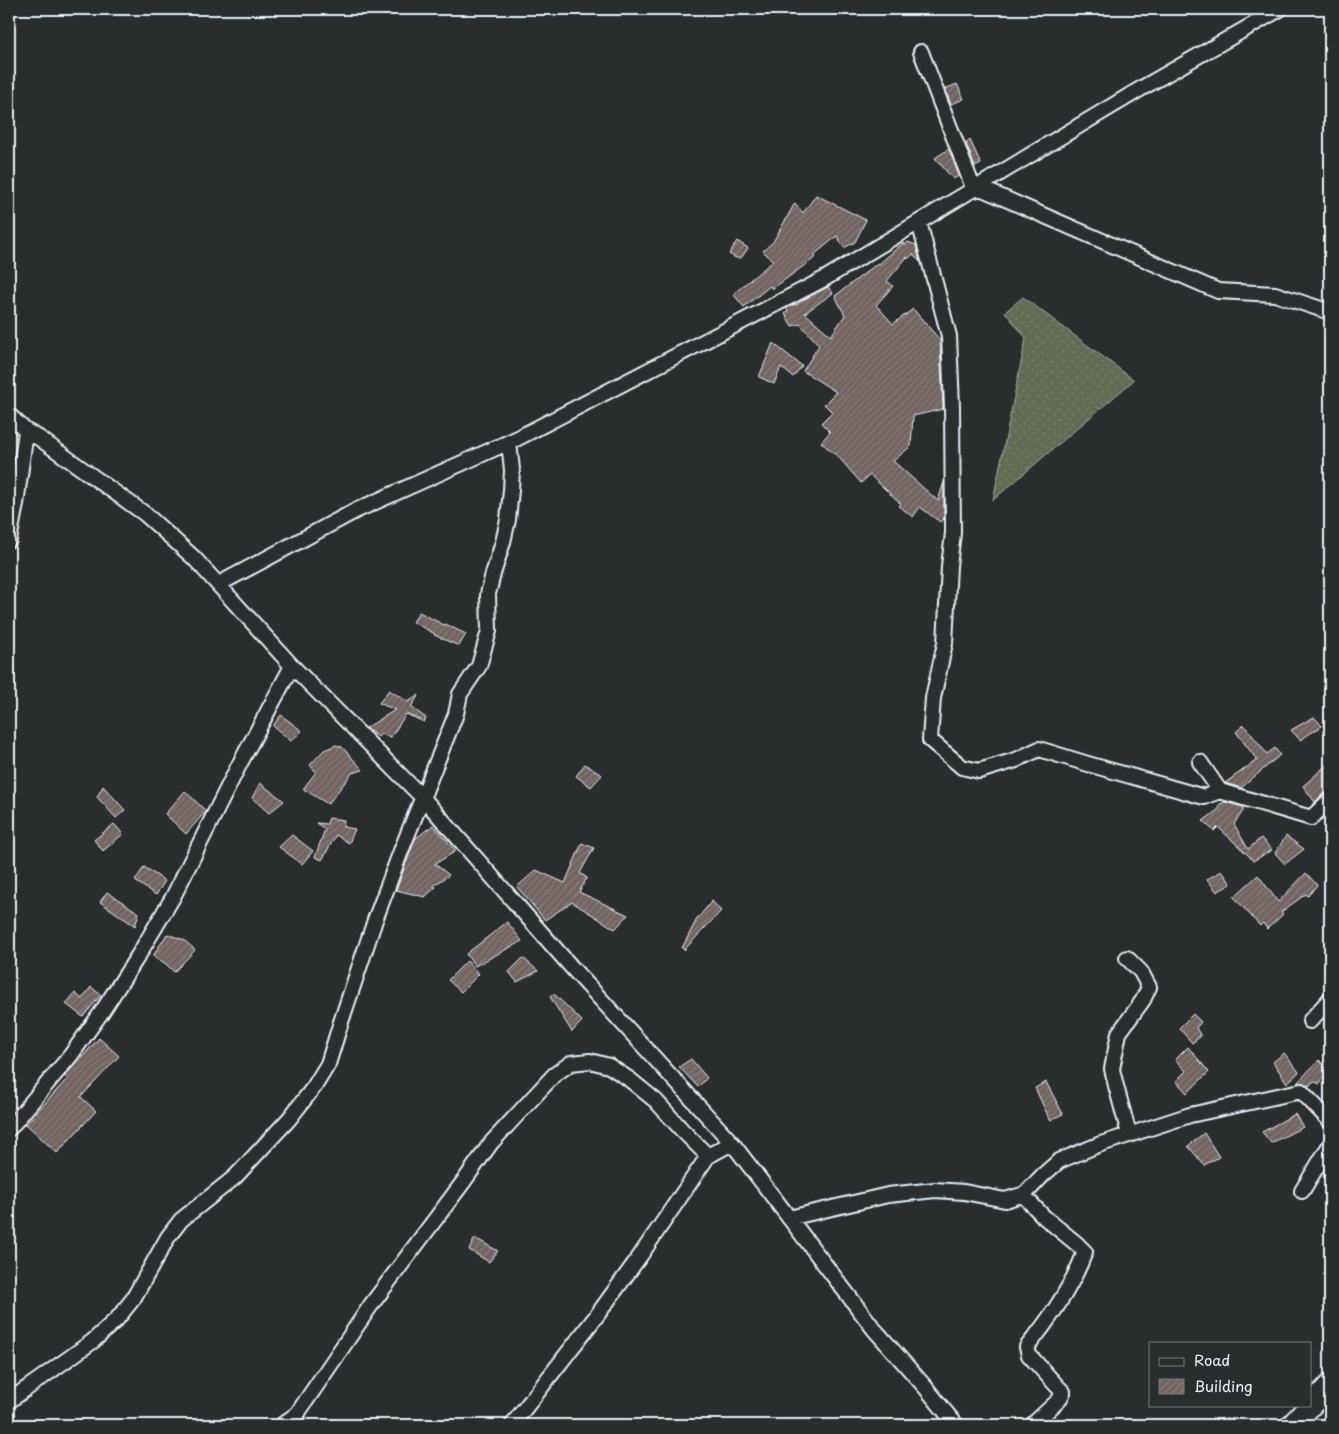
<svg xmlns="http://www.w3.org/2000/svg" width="1339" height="1434" viewBox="0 0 1339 1434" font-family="'Playpen Sans',sans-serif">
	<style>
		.grass { fill: url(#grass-dots); stroke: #a5aea5 }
		.building { fill: url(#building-hatch); stroke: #e8f1f8 }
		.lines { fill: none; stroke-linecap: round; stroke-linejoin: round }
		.street-casing { stroke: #e8f1f8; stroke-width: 18 }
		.primary-casing { stroke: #e8f1f8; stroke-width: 25 }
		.street { stroke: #2a2d2e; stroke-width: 14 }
		.primary { stroke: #2a2d2e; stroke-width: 21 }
	</style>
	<defs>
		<pattern id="grass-dots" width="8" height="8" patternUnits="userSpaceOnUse" patternTransform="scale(1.25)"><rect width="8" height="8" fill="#626c52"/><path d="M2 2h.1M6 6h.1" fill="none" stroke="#78816c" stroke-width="1.8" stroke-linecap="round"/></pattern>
		<pattern id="building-hatch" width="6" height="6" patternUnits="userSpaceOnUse" patternTransform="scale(1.25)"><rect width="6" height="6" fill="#726460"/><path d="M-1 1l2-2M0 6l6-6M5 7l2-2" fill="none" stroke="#867b78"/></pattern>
	</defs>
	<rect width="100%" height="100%" fill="#2a2d2e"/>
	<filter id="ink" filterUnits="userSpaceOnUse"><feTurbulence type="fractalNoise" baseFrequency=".02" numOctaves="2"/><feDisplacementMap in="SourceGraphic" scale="10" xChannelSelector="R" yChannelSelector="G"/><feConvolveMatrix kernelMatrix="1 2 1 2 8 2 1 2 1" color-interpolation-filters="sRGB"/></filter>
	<g filter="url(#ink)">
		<path class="grass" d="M 1023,297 L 1134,380 L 993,500 L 1026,338 L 1005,312 Z"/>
		<path class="building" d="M 957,84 L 964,99 L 951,104 L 945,89 Z
			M 970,140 L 981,164 L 975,167 L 966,143 Z
			M 949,149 L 959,176 L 953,179 L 935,158 Z
			M 816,195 L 866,220 L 855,242 L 844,248 L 837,236 L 814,255 L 816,257 L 772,289 L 770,286 L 744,307 L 733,294 L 773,261 L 763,251 L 773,242 L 795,203 L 803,213 Z
			M 737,241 L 748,248 L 741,258 L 736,258 L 729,254 Z
			M 908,242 L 916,245 L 920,262 L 913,254 L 908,259 L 907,257 L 887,281 L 893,286 L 876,305 L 893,324 L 913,309 L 940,340 L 943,409 L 913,416 L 911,446 L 893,461 L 938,501 L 944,482 L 944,518 L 940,522 L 920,507 L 913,517 L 899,506 L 901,504 L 870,475 L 861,483 L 835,453 L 834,454 L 821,442 L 830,432 L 821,423 L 832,412 L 824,404 L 836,392 L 803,371 L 819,345 L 800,324 L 792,326 L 785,314 L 788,311 L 786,308 L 795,304 L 796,305 L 805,299 L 828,287 L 833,293 L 805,313 L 831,336 L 845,315 L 835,296 L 878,263 L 879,264 L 903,243 L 905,245 Z
			M 773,343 L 802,366 L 793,377 L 781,367 L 774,384 L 759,377 Z
			M 419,612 L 444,625 L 445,624 L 466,634 L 459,646 L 434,635 L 435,634 L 413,622 Z
			M 389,690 L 408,702 L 419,695 L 411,707 L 426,718 L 424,722 L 406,714 L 391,737 L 381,734 L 378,737 L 366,728 L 395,710 L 379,703 Z
			M 281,715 L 302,731 L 291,741 L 273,726 Z
			M 1314,717 L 1322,726 L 1300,740 L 1291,730 Z
			M 1244,725 L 1267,754 L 1275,748 L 1280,755 L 1241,788 L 1225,783 L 1257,760 L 1236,732 Z
			M 336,745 L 342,747 L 363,770 L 352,773 L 328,804 L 303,789 L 316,772 L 310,765 L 324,750 Z
			M 1330,762 L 1330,791 L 1324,793 L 1315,802 L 1303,786 Z
			M 585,764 L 602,775 L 591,787 L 576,776 Z
			M 260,783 L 284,801 L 269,813 L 252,798 Z
			M 103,786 L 125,810 L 116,818 L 97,797 Z
			M 185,791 L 206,811 L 186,834 L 165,814 Z
			M 1225,802 L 1243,807 L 1243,811 L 1234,824 L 1248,849 L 1261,838 L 1272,850 L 1253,861 L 1249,856 L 1218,827 L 1214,831 L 1203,821 L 1219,809 L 1220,804 Z
			M 329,818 L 344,820 L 343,827 L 355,829 L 349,843 L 336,835 L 322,860 L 315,857 L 325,829 L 316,823 L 327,824 Z
			M 114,824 L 123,834 L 103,851 L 94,840 Z
			M 433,825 L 456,851 L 435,864 L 449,875 L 433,886 L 436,887 L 425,897 L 396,890 L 415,839 Z
			M 292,835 L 313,851 L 302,864 L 279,847 Z
			M 1286,836 L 1304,849 L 1285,864 L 1275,853 Z
			M 582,843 L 594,848 L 580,873 L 587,878 L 579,892 L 628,915 L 615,929 L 572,902 L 545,920 L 517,887 L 536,870 L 565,883 Z
			M 144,867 L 165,881 L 156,895 L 135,881 Z
			M 1222,871 L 1231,884 L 1217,892 L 1207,879 Z
			M 1306,873 L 1317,885 L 1308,896 L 1306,894 L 1281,912 L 1283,914 L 1267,929 L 1263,923 L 1260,926 L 1234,897 L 1258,875 L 1278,902 Z
			M 107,892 L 139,913 L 135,926 L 100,902 Z
			M 712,901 L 721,911 L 684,950 L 682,948 L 697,919 Z
			M 507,922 L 522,941 L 475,966 L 466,954 Z
			M 167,934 L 184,940 L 195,950 L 174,972 L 166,964 L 153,956 Z
			M 523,958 L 538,971 L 517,982 L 509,972 Z
			M 467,961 L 479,974 L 461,992 L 448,980 Z
			M 91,987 L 101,995 L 83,1017 L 66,1004 L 75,993 L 82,999 Z
			M 554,994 L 582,1021 L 572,1032 L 550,997 Z
			M 1193,1014 L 1201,1022 L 1196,1028 L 1201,1036 L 1192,1043 L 1179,1028 Z
			M 99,1038 L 119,1056 L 81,1097 L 96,1111 L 57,1153 L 26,1124 L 67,1079 L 65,1076 Z
			M 1188,1047 L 1209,1072 L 1187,1093 L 1176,1081 L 1186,1071 L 1175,1060 Z
			M 1284,1053 L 1299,1072 L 1287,1083 L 1273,1062 Z
			M 691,1059 L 707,1078 L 698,1087 L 679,1067 Z
			M 1319,1060 L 1330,1071 L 1330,1085 L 1323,1079 L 1319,1084 L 1314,1081 L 1309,1086 L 1304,1083 L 1297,1083 Z
			M 1046,1082 L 1063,1114 L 1050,1120 L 1035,1088 Z
			M 1295,1114 L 1303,1127 L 1271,1143 L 1262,1132 Z
			M 1204,1133 L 1219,1157 L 1204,1165 L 1188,1146 Z
			M 475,1238 L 498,1251 L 489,1262 L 469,1250 Z"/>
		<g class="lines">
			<g class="street-casing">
				<path id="street" d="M 921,52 L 974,190
					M 978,187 L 1218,291 L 1275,294 L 1330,312
					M 919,222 L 949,336 L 952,407 L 953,533 L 949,566 L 945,643 L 933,698 L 930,740 L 962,767 L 979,771 L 1016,760 L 1039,749 L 1088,764 L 1204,797 L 1220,791
					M 9,415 L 26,431 L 39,438 L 145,514 L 194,558 L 292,666 L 423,798 L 574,970 L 732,1143 L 874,1329 L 926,1388 L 956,1425
					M 9,540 L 16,504 L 26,431
					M 219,584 L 355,511 L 516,439 L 824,279 L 1142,88 L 1280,9
					M 1200,762 L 1220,791 L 1311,818 L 1330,800
					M 1127,958 L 1141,972 L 1149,987 L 1143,1000 L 1119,1033 L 1112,1069 L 1116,1086 L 1129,1134
					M 1310,1021 L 1330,999
					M 9,1129 L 71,1055 L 101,1013 L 138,956 L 173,897 L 238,767 L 292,666
					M 1302,1191 L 1330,1145
					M 1023,1195 L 1044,1217 L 1077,1244 L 1085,1252 C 1072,1286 1050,1319 1027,1347 L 1029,1355 L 1057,1386 L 1063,1392 L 1059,1400 L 1032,1425
					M 789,1218 L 888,1195 L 935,1190 L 964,1192 L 1005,1200 L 1025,1194 L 1043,1175 L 1059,1161 L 1098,1145 L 1190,1115 L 1301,1091 L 1330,1121
					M 9,1401 L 93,1341 L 117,1319 L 133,1299 L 168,1237 L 181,1220 L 235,1177 L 289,1119 L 314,1087 L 328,1064 L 341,1022 L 375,920 L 401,851 L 456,714 L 460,694 L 479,666 L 489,631 L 488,594 L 493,574 L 503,542 L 508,520 L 511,490 L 512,470 L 509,442
					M 282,1425 L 297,1414 L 371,1305 L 464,1181 L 491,1143 L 554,1075 L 571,1063 L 590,1061 L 609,1066 L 629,1079 L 656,1101 L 682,1130 L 708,1156
					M 512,1425 L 598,1314 L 640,1256 L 708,1156 L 732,1143"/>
			</g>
			<g class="primary-casing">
				<path id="primary" d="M 1292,1425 L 1330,1385"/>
			</g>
			<use href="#street" class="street"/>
			<use href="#primary" class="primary"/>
		</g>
	</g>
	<rect width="1339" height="1434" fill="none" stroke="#2a2d2e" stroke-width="30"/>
	<rect x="15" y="15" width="1309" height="1404" fill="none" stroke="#e8f1f8" stroke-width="2" filter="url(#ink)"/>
	<rect x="1149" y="1342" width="162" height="65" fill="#2a2d2e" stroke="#767b7f"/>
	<rect x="1159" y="1358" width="25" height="8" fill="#2a2d2e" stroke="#767b7f"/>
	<text x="1194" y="1366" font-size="15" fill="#e8f1f8">Road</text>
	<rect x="1159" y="1379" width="25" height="15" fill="url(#building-hatch)" stroke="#767b7f"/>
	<text x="1194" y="1392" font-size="15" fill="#e8f1f8">Building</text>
</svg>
